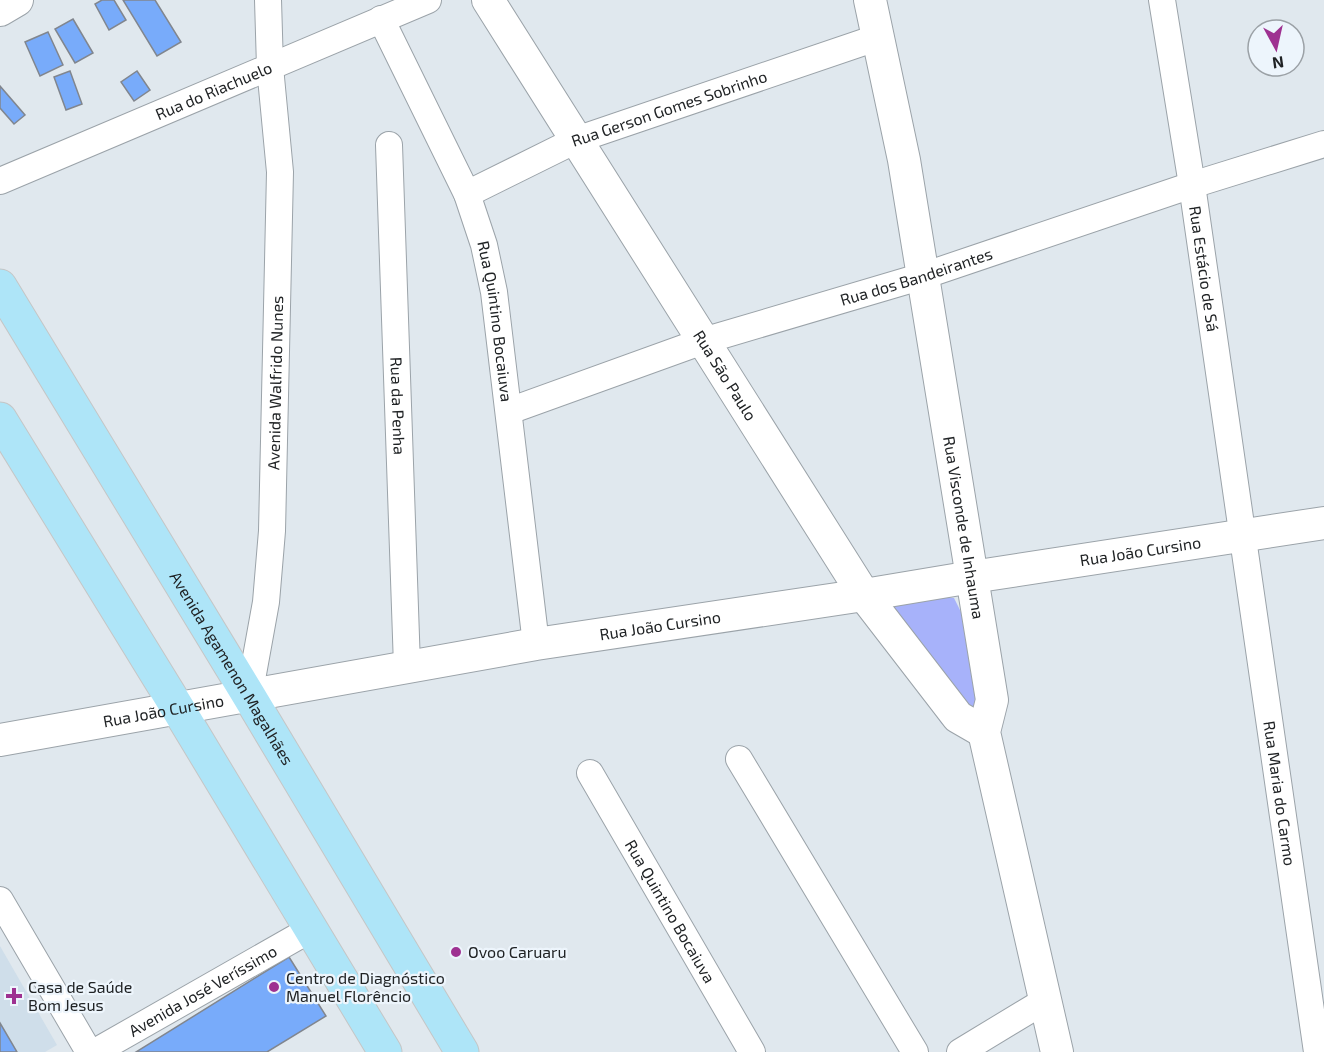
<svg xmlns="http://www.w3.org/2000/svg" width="1324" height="1052" viewBox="0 0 1324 1052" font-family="'Exo 2',sans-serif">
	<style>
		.built { fill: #cfdeea }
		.green { fill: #a7b2fa }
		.building { fill: #78abfa; stroke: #81868e; stroke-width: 1.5 }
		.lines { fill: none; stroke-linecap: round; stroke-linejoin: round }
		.minor-casing { stroke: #9ba3a9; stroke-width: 28 }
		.tertiary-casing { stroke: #9ba3a9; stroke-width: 34 }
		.primary-casing { stroke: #c5c6c6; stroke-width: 35 }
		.minor { stroke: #fff; stroke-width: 26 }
		.tertiary { stroke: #fff; stroke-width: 32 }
		.primary { stroke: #aee5f8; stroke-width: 33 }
		.poi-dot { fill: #9e3191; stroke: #edf5fc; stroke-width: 2 }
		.labels { text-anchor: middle; stroke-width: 4.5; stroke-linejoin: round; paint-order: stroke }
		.street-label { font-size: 16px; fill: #202325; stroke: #edf5fc }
		.poi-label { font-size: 16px; fill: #202325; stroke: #edf5fc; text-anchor: start }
	</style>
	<rect width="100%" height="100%" fill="#e0e8ee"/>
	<!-- built -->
	<path class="built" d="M 0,946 L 57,1045 L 45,1052 L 0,1052 Z"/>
	<!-- green -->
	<path class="green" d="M 935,596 L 954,598 L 961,612 L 977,710 L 957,734 L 941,723 L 885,627 L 885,602 Z"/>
	<!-- building -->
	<path class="building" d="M 102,0 L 114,0 L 126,20 L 109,30 L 95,4 Z
		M 123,0 L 155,0 L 181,42 L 157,56 Z
		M 73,19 L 93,53 L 75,63 L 55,29 Z
		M 48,32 L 63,65 L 40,76 L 25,42 Z
		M 70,71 L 82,104 L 66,110 L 54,77 Z
		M 137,71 L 150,90 L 134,101 L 121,82 Z
		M 0,86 L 25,115 L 14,124 L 0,108 Z
		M 289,957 L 326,1016 L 267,1052 L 136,1052 Z
		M 0,1023 L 17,1052 L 0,1052 Z"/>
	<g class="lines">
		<defs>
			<g id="minor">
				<path id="s1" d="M 1162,0 L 1192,185 L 1317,1052"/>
				<path id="s2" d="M 381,19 L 467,194 L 484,245 L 494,292 L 536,644"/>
				<path id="s3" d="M 389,145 L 407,666"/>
				<path id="s4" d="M 0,181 L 428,0"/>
				<path id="s5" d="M 467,194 L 576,140 L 879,37"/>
				<path id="s6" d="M 509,411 L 703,341 L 923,276 L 1192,185 L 1324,144"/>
				<path id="s7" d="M 249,696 L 266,602 L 272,531 L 280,172 L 270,67 L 268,0"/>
				<path d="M 739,759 L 915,1052"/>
				<path id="s8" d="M 590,773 L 752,1052"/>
				<path d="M 0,900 L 89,1052"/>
				<path id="s9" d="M 95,1052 L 311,929"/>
				<path d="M 960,1052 L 1046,1000"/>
			</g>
			<g id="tertiary">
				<path id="s10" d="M 488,0 L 864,595 L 958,717 L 984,732"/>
				<path id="s11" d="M 870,0 L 904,160 L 992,700 L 984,732 L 1057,1052"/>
				<path d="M 0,10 L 17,0"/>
				<path id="s12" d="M 0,740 L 536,644 L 864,595 L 972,577 L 1324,523"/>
			</g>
			<g id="primary">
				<path id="s13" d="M 0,286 L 249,696 L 462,1052"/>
				<path d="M 0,419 L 177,707 L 385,1052"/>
			</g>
		</defs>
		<!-- minor casing -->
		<use href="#minor" class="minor-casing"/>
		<!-- tertiary casing -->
		<use href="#tertiary" class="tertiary-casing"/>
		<!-- primary casing -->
		<use href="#primary" class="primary-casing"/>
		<!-- minor -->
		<use href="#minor" class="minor"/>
		<!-- tertiary -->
		<use href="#tertiary" class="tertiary"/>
		<!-- primary -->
		<use href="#primary" class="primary"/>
	</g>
	<!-- markers -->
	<g class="poi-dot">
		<circle cx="456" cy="952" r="6"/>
		<circle cx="274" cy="987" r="6"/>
		<path d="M11 987h6v6h6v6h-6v6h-6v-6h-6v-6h6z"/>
	</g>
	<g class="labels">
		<!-- street labels -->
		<g class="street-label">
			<text dy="6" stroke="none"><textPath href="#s4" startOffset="232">Rua do Riachuelo</textPath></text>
			<text dy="6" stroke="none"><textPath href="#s5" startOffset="220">Rua Gerson Gomes Sobrinho</textPath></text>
			<text dy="6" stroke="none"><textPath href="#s1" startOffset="272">Rua Estácio de Sá</textPath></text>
			<text dy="6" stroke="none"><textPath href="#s6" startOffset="429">Rua dos Bandeirantes</textPath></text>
			<text dy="6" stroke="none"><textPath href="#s2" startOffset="326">Rua Quintino Bocaiuva</textPath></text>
			<text dy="6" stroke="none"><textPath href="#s10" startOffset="444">Rua São Paulo</textPath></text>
			<text dy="6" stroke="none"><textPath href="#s7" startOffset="315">Avenida Walfrido Nunes</textPath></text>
			<text dy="6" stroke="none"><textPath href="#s3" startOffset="261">Rua da Penha</textPath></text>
			<text dy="6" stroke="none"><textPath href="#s11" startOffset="536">Rua Visconde de Inhauma</textPath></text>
			<text dy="6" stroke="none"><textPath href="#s12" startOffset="1156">Rua João Cursino</textPath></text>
			<text dy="6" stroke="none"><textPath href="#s12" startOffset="670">Rua João Cursino</textPath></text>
			<text dy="6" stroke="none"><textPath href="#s13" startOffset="447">Avenida Agamenon Magalhães</textPath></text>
			<text dy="6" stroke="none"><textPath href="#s12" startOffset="166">Rua João Cursino</textPath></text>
			<text dy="6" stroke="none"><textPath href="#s1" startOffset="802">Rua Maria do Carmo</textPath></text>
			<text dy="6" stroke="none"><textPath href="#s8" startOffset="160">Rua Quintino Bocaiuva</textPath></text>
			<text dy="6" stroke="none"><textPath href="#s9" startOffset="124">Avenida José Veríssimo</textPath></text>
		</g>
		<!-- poi labels -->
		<g class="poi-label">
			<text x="468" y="958">Ovoo Caruaru</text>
			<text x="286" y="984">Centro de Diagnóstico<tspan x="286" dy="18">Manuel Florêncio</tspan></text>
			<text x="28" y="993">Casa de Saúde<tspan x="28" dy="18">Bom Jesus</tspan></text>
		</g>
	</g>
	<!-- north arrow -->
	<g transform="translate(1276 48) rotate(172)"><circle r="28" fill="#edf5fc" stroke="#9ba1a6" stroke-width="1.5"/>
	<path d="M0-4.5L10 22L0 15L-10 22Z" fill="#9e3191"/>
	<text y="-9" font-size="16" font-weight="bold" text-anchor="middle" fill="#202325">N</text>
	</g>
</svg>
